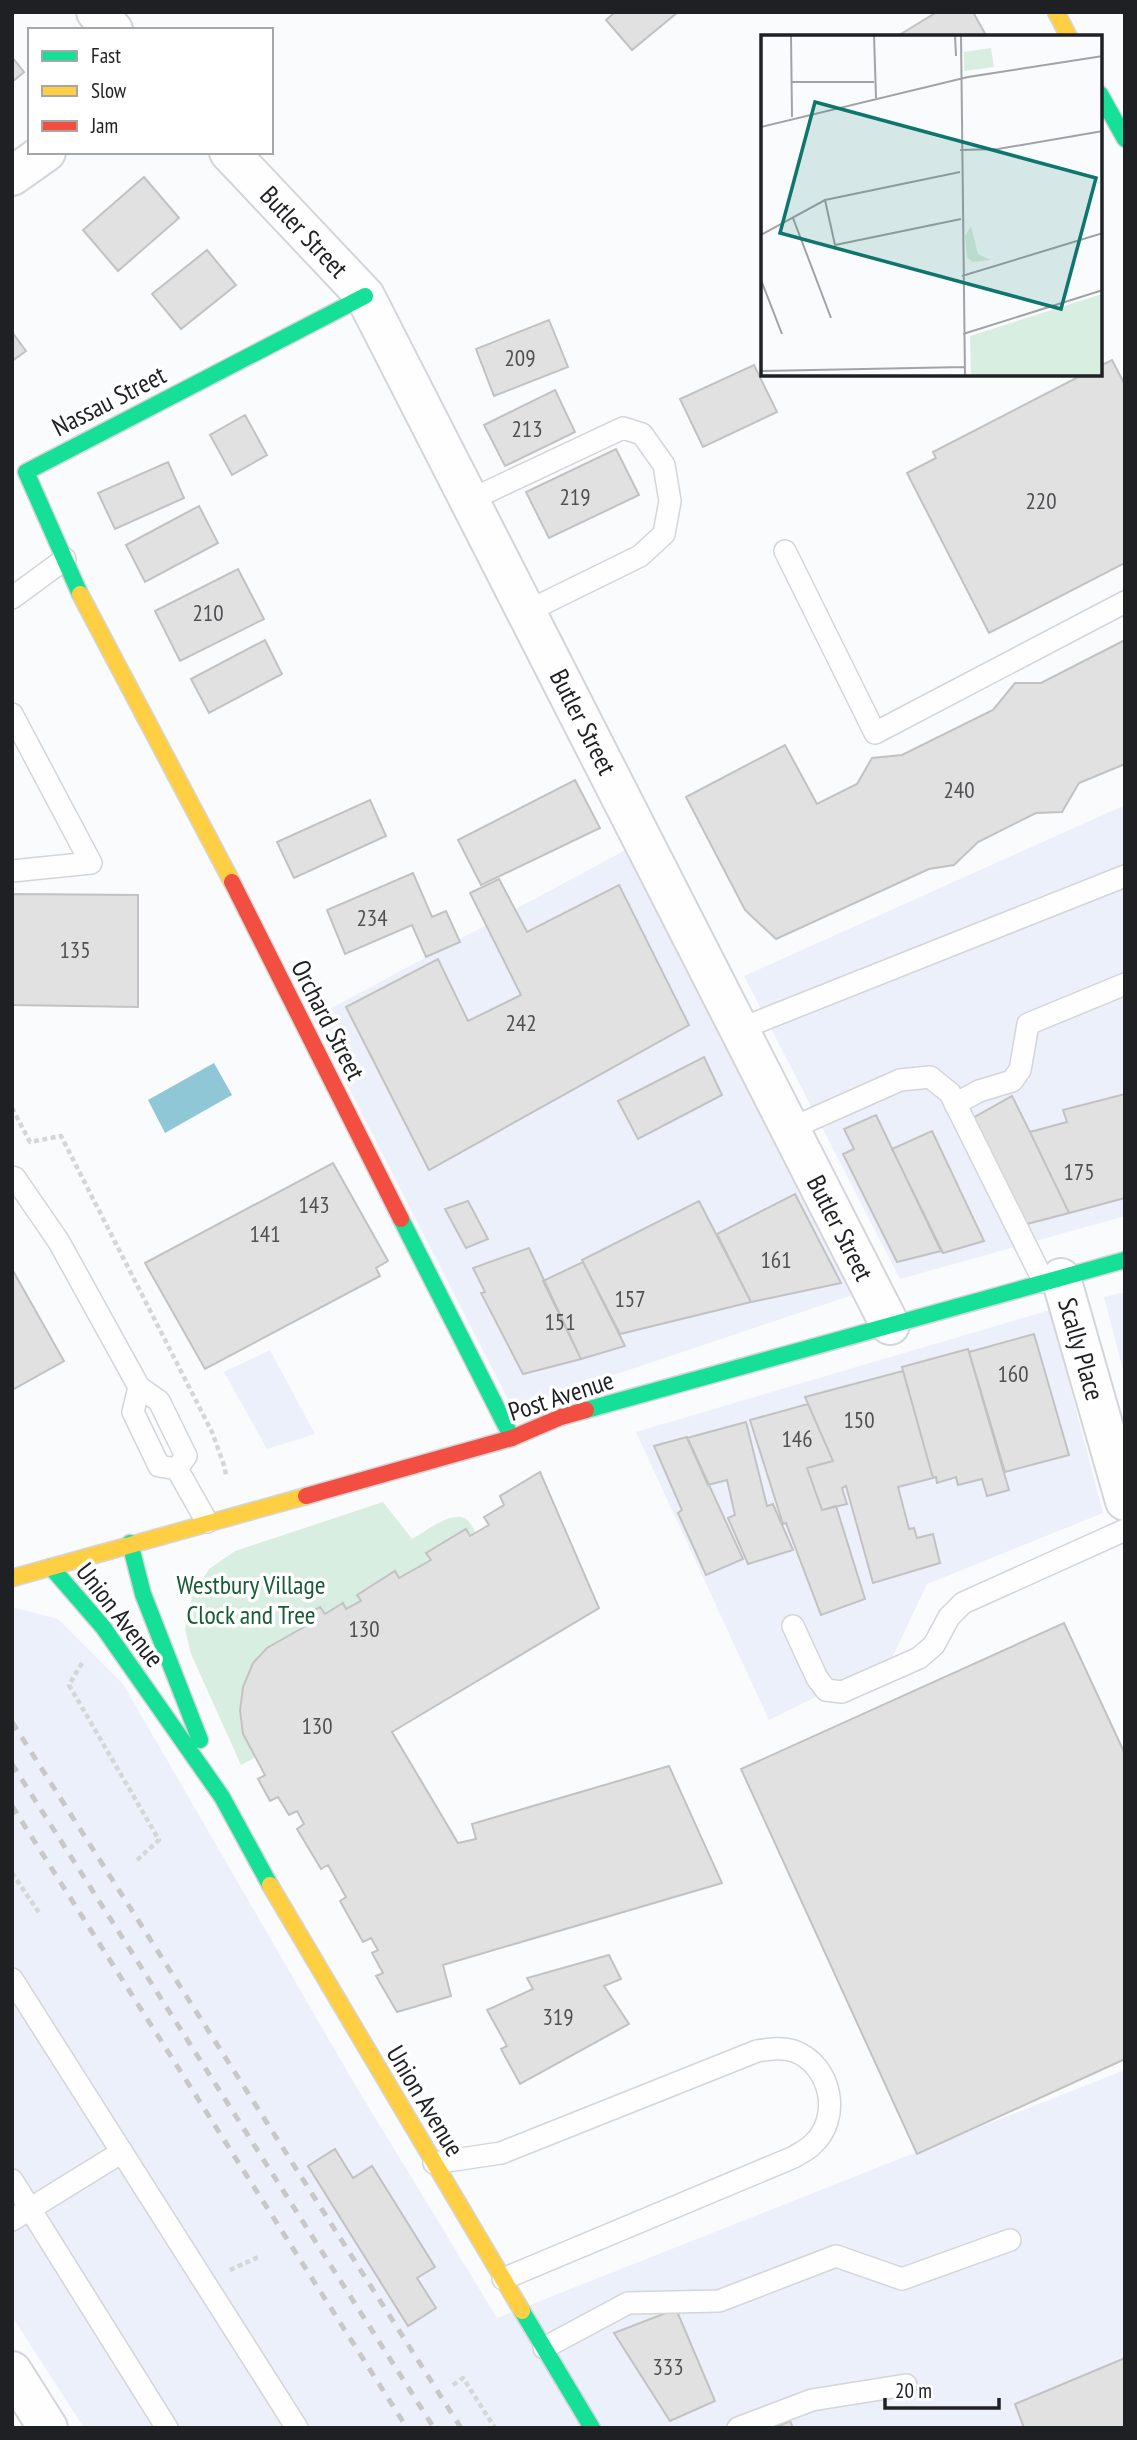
<svg xmlns="http://www.w3.org/2000/svg" width="1137" height="2440" viewBox="0 0 1137 2440" font-family="'PT Sans Narrow',sans-serif">
	<style>
		.built { fill: #ecf0fa }
		.green { fill: #d8eee0 }
		.water { fill: #90c7d6 }
		.building { fill: #e2e1e2; stroke: #c3c2c2; stroke-width: 2 }
		.lines { fill: none; stroke-linecap: round; stroke-linejoin: round }
		.lane-casing { stroke: #d4d5d8; stroke-width: 24 }
		.street-casing { stroke: #d4d5d8; stroke-width: 42 }
		.fast-casing { stroke: #d4d5d8; stroke-width: 19 }
		.slow-casing { stroke: #d4d5d8; stroke-width: 19 }
		.jam-casing { stroke: #d4d5d8; stroke-width: 19 }
		.path { stroke: #d5d6d6; stroke-width: 4.5; stroke-dasharray: 5 3.5; stroke-linecap: butt }
		.lane { stroke: #fefeff; stroke-width: 21 }
		.street { stroke: #fefeff; stroke-width: 38 }
		.fast { stroke: #16e098; stroke-width: 16 }
		.slow { stroke: #ffcf43; stroke-width: 16 }
		.jam { stroke: #f24e42; stroke-width: 16 }
		.rail { stroke: #c8c8c8; stroke-width: 5; stroke-dasharray: 9 9; stroke-linecap: butt }
		.labels { text-anchor: middle; stroke-width: 7; stroke-linejoin: round; paint-order: stroke }
		.number-label { font-size: 23px; fill: #505053 }
		.street-label { font-size: 26px; fill: #1f2023; stroke: #fff }
		.park-label { font-size: 26px; fill: #185c37; stroke: #fff }
		.inset-road { fill: none; stroke: #a2a3a6; stroke-width: 2 }
		.view { fill: #0f766e; fill-opacity: 0.15; stroke: #0f766e; stroke-width: 3.5 }
		.inset-edge { fill: none; stroke: #1f2023; stroke-width: 3.5 }
	</style>
	<rect width="100%" height="100%" fill="#fafbfd"/>
	<!-- built -->
	<path class="built" d="M 1125,805 L 1125,1216 L 900,1279 L 744,976 Z
		M 633,846 L 855,1294 L 513,1409 L 313,1018 Z
		M 1125,1292 L 1125,1377 L 1104,1297 Z
		M 1050,1310 L 1103,1513 L 927,1584 L 891,1660 L 769,1720 L 636,1432 Z
		M 270,1350 L 315,1434 L 267,1449 L 224,1372 Z
		M 12,1607 L 58,1619 L 123,1684 L 354,2083 L 497,2318 L 1122,2071 L 1125,2078 L 1125,2428 L 84,2428 L 12,2316 Z"/>
	<!-- green -->
	<path class="green" d="M 383,1502 L 412,1539 C 424,1532 453,1510 466,1519 C 470,1522 473,1528 476,1533 L 470,1536 L 466,1530 L 426,1553 L 431,1560 L 399,1578 L 394,1572 L 357,1594 L 361,1601 L 346,1609 L 342,1603 L 325,1614 L 320,1607 L 299,1618 L 304,1627 C 292,1634 277,1640 266,1649 C 244,1668 234,1706 243,1733 C 246,1742 252,1750 256,1757 L 241,1765 L 191,1654 L 185,1629 L 192,1597 L 209,1569 L 235,1551 Z"/>
	<!-- water -->
	<path class="water" d="M 214,1063 L 232,1095 L 165,1133 L 148,1100 Z"/>
	<!-- building -->
	<path class="building" d="M 615,12 L 678,12 L 632,50 L 606,20 Z
		M 937,12 L 973,12 L 987,37 L 896,37 Z
		M 12,57 L 24,72 L 12,82 Z
		M 144,177 L 179,218 L 118,271 L 83,230 Z
		M 207,250 L 236,285 L 181,329 L 152,294 Z
		M 549,320 L 568,367 L 494,396 L 476,349 Z
		M 12,332 L 26,351 L 12,361 Z
		M 1112,360 L 1125,385 L 1125,563 L 989,633 L 907,473 L 936,458 L 933,452 L 1084,374 L 1100,374 L 1100,366 Z
		M 754,365 L 777,412 L 703,447 L 680,399 Z
		M 555,390 L 575,432 L 505,466 L 484,425 Z
		M 245,415 L 267,455 L 232,475 L 210,435 Z
		M 616,449 L 639,495 L 549,538 L 526,492 Z
		M 168,462 L 184,498 L 115,529 L 98,493 Z
		M 199,506 L 218,543 L 145,582 L 126,545 Z
		M 238,569 L 264,619 L 180,661 L 155,611 Z
		M 265,640 L 282,674 L 209,713 L 191,679 Z
		M 1125,640 L 1125,764 L 1079,783 L 1062,812 L 1036,813 L 978,842 L 954,865 L 929,869 L 776,939 L 745,910 L 686,797 L 785,745 L 817,804 L 857,784 L 872,758 L 902,755 L 993,710 L 1015,683 L 1041,683 Z
		M 575,780 L 600,828 L 481,885 L 458,840 Z
		M 370,800 L 386,836 L 294,878 L 277,842 Z
		M 413,873 L 432,917 L 446,911 L 460,942 L 426,957 L 412,925 L 345,954 L 327,910 Z
		M 499,879 L 527,932 L 619,885 L 689,1025 L 429,1170 L 346,1007 L 438,959 L 468,1021 L 521,995 L 470,893 Z
		M 12,894 L 138,895 L 138,1007 L 12,1005 Z
		M 704,1057 L 722,1095 L 638,1139 L 618,1101 Z
		M 1125,1094 L 1125,1198 L 1069,1213 L 1030,1132 L 1067,1122 L 1063,1110 Z
		M 1012,1096 L 1030,1132 L 1069,1213 L 1027,1224 L 973,1118 Z
		M 876,1115 L 941,1251 L 897,1262 L 843,1154 L 854,1149 L 844,1129 Z
		M 932,1131 L 984,1241 L 943,1253 L 892,1149 Z
		M 333,1163 L 388,1261 L 376,1268 L 380,1276 L 205,1369 L 145,1263 Z
		M 795,1194 L 841,1283 L 751,1302 L 717,1234 Z
		M 468,1201 L 488,1239 L 466,1248 L 445,1209 Z
		M 699,1201 L 751,1302 L 620,1334 L 582,1260 Z
		M 529,1248 L 581,1359 L 523,1374 L 481,1293 L 485,1292 L 473,1268 Z
		M 583,1262 L 625,1346 L 581,1359 L 543,1281 Z
		M 12,1269 L 64,1361 L 12,1390 Z
		M 1034,1334 L 1069,1455 L 1005,1472 L 969,1352 Z
		M 968,1349 L 1009,1490 L 987,1496 L 982,1479 L 958,1485 L 956,1477 L 937,1483 L 936,1477 L 933,1478 L 902,1367 Z
		M 903,1371 L 933,1478 L 898,1487 L 909,1529 L 914,1528 L 917,1538 L 933,1534 L 940,1563 L 873,1583 L 846,1486 L 842,1488 L 847,1504 L 822,1510 L 807,1468 L 833,1461 L 805,1397 Z
		M 808,1404 L 833,1461 L 807,1468 L 822,1510 L 836,1506 L 865,1599 L 821,1615 L 786,1523 L 783,1524 L 750,1420 Z
		M 746,1422 L 767,1506 L 773,1504 L 793,1550 L 748,1564 L 728,1518 L 735,1515 L 727,1480 L 708,1485 L 687,1438 Z
		M 687,1437 L 743,1559 L 706,1575 L 678,1513 L 682,1510 L 654,1446 Z
		M 540,1472 L 599,1608 L 392,1732 L 458,1843 L 476,1839 L 472,1824 L 669,1766 L 722,1883 L 443,1965 L 451,1996 L 397,2012 L 376,1976 L 383,1973 L 372,1953 L 378,1950 L 371,1938 L 363,1942 L 340,1901 L 346,1897 L 328,1865 L 321,1869 L 297,1829 L 304,1824 L 297,1811 L 289,1815 L 278,1797 L 270,1801 L 258,1779 L 265,1775 L 243,1734 L 240,1711 L 243,1687 L 253,1663 L 267,1648 L 304,1627 L 299,1619 L 320,1607 L 325,1614 L 343,1603 L 346,1609 L 361,1601 L 357,1595 L 395,1571 L 399,1578 L 431,1560 L 426,1553 L 466,1529 L 470,1536 L 489,1525 L 484,1517 L 504,1505 L 500,1496 Z
		M 1064,1623 L 1125,1754 L 1125,2059 L 917,2154 L 741,1769 Z
		M 609,1955 L 621,1979 L 604,1986 L 629,2024 L 520,2084 L 501,2049 L 507,2046 L 487,2010 L 533,1989 L 527,1978 Z
		M 335,2149 L 353,2178 L 372,2166 L 435,2267 L 417,2278 L 436,2308 L 408,2326 L 308,2166 Z
		M 676,2309 L 715,2401 L 670,2421 L 614,2333 Z
		M 1125,2358 L 1125,2428 L 1024,2428 L 1015,2404 Z
		M 790,2421 L 793,2428 L 774,2428 Z"/>
	<g class="lines">
		<defs>
			<path id="lane" d="M 470,500 L 623,428 L 642,434 L 664,465 L 670,501 L 664,534 L 640,556 L 526,612
				M 785,551 L 875,733 L 1125,602
				M 12,598 L 65,559
				M 12,714 L 91,863 L 12,871
				M 740,1029 L 1125,876
				M 955,1104 L 979,1091 L 1012,1081 L 1020,1070 L 1028,1024 L 1125,984
				M 790,1129 L 900,1080 L 930,1077 L 950,1093 L 1044,1282
				M 12,1177 L 15,1178 L 59,1242 L 139,1387 L 159,1401 L 186,1456 L 177,1469
				M 139,1387 L 133,1412 L 159,1466 L 177,1469 L 207,1522
				M 793,1626 L 817,1678 L 826,1690 L 842,1692 L 919,1658 L 934,1645 L 949,1617 L 963,1603 L 1125,1530
				M 12,1979 L 297,2428
				M 434,2163 L 501,2153 L 757,2051 C 770,2049 782,2047 794,2051 C 832,2065 842,2119 812,2145 C 807,2150 800,2153 794,2157 L 503,2279
				M 12,2180 L 167,2428
				M 12,2220 L 122,2152
				M 544,2348 L 628,2303 L 719,2301 L 836,2256 L 902,2279 L 1010,2240
				M 738,2428 L 812,2400 L 906,2385"/>
			<path id="street" d="M 96,12 L 113,30
				M 229,152 L 365,296 L 890,1325
				M 12,176 L 46,152
				M 1061,1278 L 1125,1501
				M 12,2371 L 48,2428"/>
			<path id="fast" d="M 1100,94 L 1125,139
				M 80,594 L 26,472 L 365,296
				M 401,1219 L 512,1438
				M 586,1410 L 1125,1260
				M 130,1543 L 143,1594 L 200,1740
				M 51,1567 L 103,1627 L 222,1797 L 270,1885
				M 522,2311 L 592,2428"/>
			<path id="slow" d="M 1056,12 L 1069,37
				M 80,594 L 232,882
				M 12,1578 L 306,1496
				M 270,1885 L 522,2311"/>
			<path id="jam" d="M 232,882 L 401,1219
				M 306,1496 L 512,1438 L 561,1417 L 586,1410"/>
		</defs>
		<!-- lane casing -->
		<use href="#lane" class="lane-casing"/>
		<!-- street casing -->
		<use href="#street" class="street-casing"/>
		<!-- fast casing -->
		<use href="#fast" class="fast-casing"/>
		<!-- slow casing -->
		<use href="#slow" class="slow-casing"/>
		<!-- jam casing -->
		<use href="#jam" class="jam-casing"/>
		<!-- path -->
		<path class="path" d="M 12,1108 L 30,1142 L 61,1136 L 212,1432 L 225,1468 L 226,1477
			M 82,1663 L 69,1685 L 159,1840 L 135,1862
			M 12,1873 L 40,1914
			M 230,2270 L 258,2257
			M 453,2385 L 463,2378 L 495,2428"/>
		<!-- lane -->
		<use href="#lane" class="lane"/>
		<!-- street -->
		<use href="#street" class="street"/>
		<!-- fast -->
		<use href="#fast" class="fast"/>
		<!-- slow -->
		<use href="#slow" class="slow"/>
		<!-- jam -->
		<use href="#jam" class="jam"/>
		<!-- rail -->
		<path class="rail" d="M 12,1722 L 461,2428
			M 12,1764 L 434,2428
			M 12,1806 L 407,2428"/>
	</g>
	<g class="labels">
		<!-- number labels -->
		<g class="number-label">
			<text x="520" y="366">209</text>
			<text x="527" y="437">213</text>
			<text x="575" y="505">219</text>
			<text x="1041" y="509">220</text>
			<text x="208" y="621">210</text>
			<text x="959" y="798">240</text>
			<text x="372" y="926">234</text>
			<text x="75" y="958">135</text>
			<text x="521" y="1031">242</text>
			<text x="1079" y="1180">175</text>
			<text x="314" y="1213">143</text>
			<text x="265" y="1242">141</text>
			<text x="776" y="1268">161</text>
			<text x="630" y="1307">157</text>
			<text x="560" y="1330">151</text>
			<text x="1013" y="1382">160</text>
			<text x="859" y="1428">150</text>
			<text x="797" y="1447">146</text>
			<text x="364" y="1637">130</text>
			<text x="317" y="1734">130</text>
			<text x="558" y="2025">319</text>
			<text x="668" y="2375">333</text>
		</g>
		<!-- street labels -->
		<g class="street-label">
			<text transform="translate(304 232) rotate(47)" y="9">Butler Street</text>
			<text transform="translate(109 401) rotate(-27)" y="9">Nassau Street</text>
			<text transform="translate(583 722) rotate(63)" y="9">Butler Street</text>
			<text transform="translate(328 1020) rotate(63)" y="9">Orchard Street</text>
			<text transform="translate(840 1228) rotate(63)" y="9">Butler Street</text>
			<text transform="translate(1081 1349) rotate(74)" y="9">Scally Place</text>
			<text transform="translate(561 1396) rotate(-18)" y="9">Post Avenue</text>
			<text transform="translate(120 1615) rotate(52)" y="9">Union Avenue</text>
			<text transform="translate(425 2101) rotate(59)" y="9">Union Avenue</text>
		</g>
		<!-- park labels -->
		<g class="park-label">
			<text x="251" y="1594">Westbury Village<tspan x="251" dy="30">Clock and Tree</tspan></text>
		</g>
	</g>
	<!-- overview -->
	<g transform="translate(761 35)">
		<rect width="341" height="341" fill="#fafbfd"/>
		<path d="M 230,13 L 233,32 L 203,36 L 203,17 ZM 210,191 L 217,219 L 230,225 L 212,227 L 206,223 L 204,201 ZM 341,259 L 341,341 L 210,341 L 209,301 Z" fill="#d8eee0"/>
		<path class="inset-road" d="M 30,0 L 31,82M 113,0 L 115,63M 194,0 L 195,21M 200,0 L 204,341M 30,47 L 113,47M 0,92 L 207,42 L 342,21M 199,115 L 237,114 L 342,96M 64,165 L 74,210 L 200,184M 32,183 L 70,283M 0,200 L 64,165 L 199,137M 201,241 L 342,198M 0,245 L 21,299M 202,299 L 342,255M 0,336 L 204,332"/>
		<path class="view" d="M 54,67 L 335,143 L 300,274 L 19,198 Z"/>
		<rect width="341" height="341" class="inset-edge"/>
	</g>
	<!-- border -->
	<rect width="1137" height="2440" fill="none" stroke="#1f2023" stroke-width="28"/>
	<!-- legend -->
	<rect x="28" y="28" width="245" height="126" fill="#ffffff" stroke="#a5a6a7" stroke-width="2"/>
	<rect x="42" y="51" width="35" height="10" fill="#16e098" stroke="#a5a6a7" stroke-width="2"/>
	<text x="91" y="63" font-size="21" fill="#1f2023">Fast</text>
	<rect x="42" y="86" width="35" height="10" fill="#ffcf43" stroke="#a5a6a7" stroke-width="2"/>
	<text x="91" y="98" font-size="21" fill="#1f2023">Slow</text>
	<rect x="42" y="121" width="35" height="10" fill="#f24e42" stroke="#a5a6a7" stroke-width="2"/>
	<text x="91" y="133" font-size="21" fill="#1f2023">Jam</text>
	<!-- scale -->
	<path d="M885 2398v10h114v-10" fill="none" stroke="#1f2023" stroke-width="3.5"/>
	<text x="895" y="2398" font-size="21" fill="#1f2023" stroke="#ffffff" stroke-width="5" paint-order="stroke">20 m</text>
</svg>
